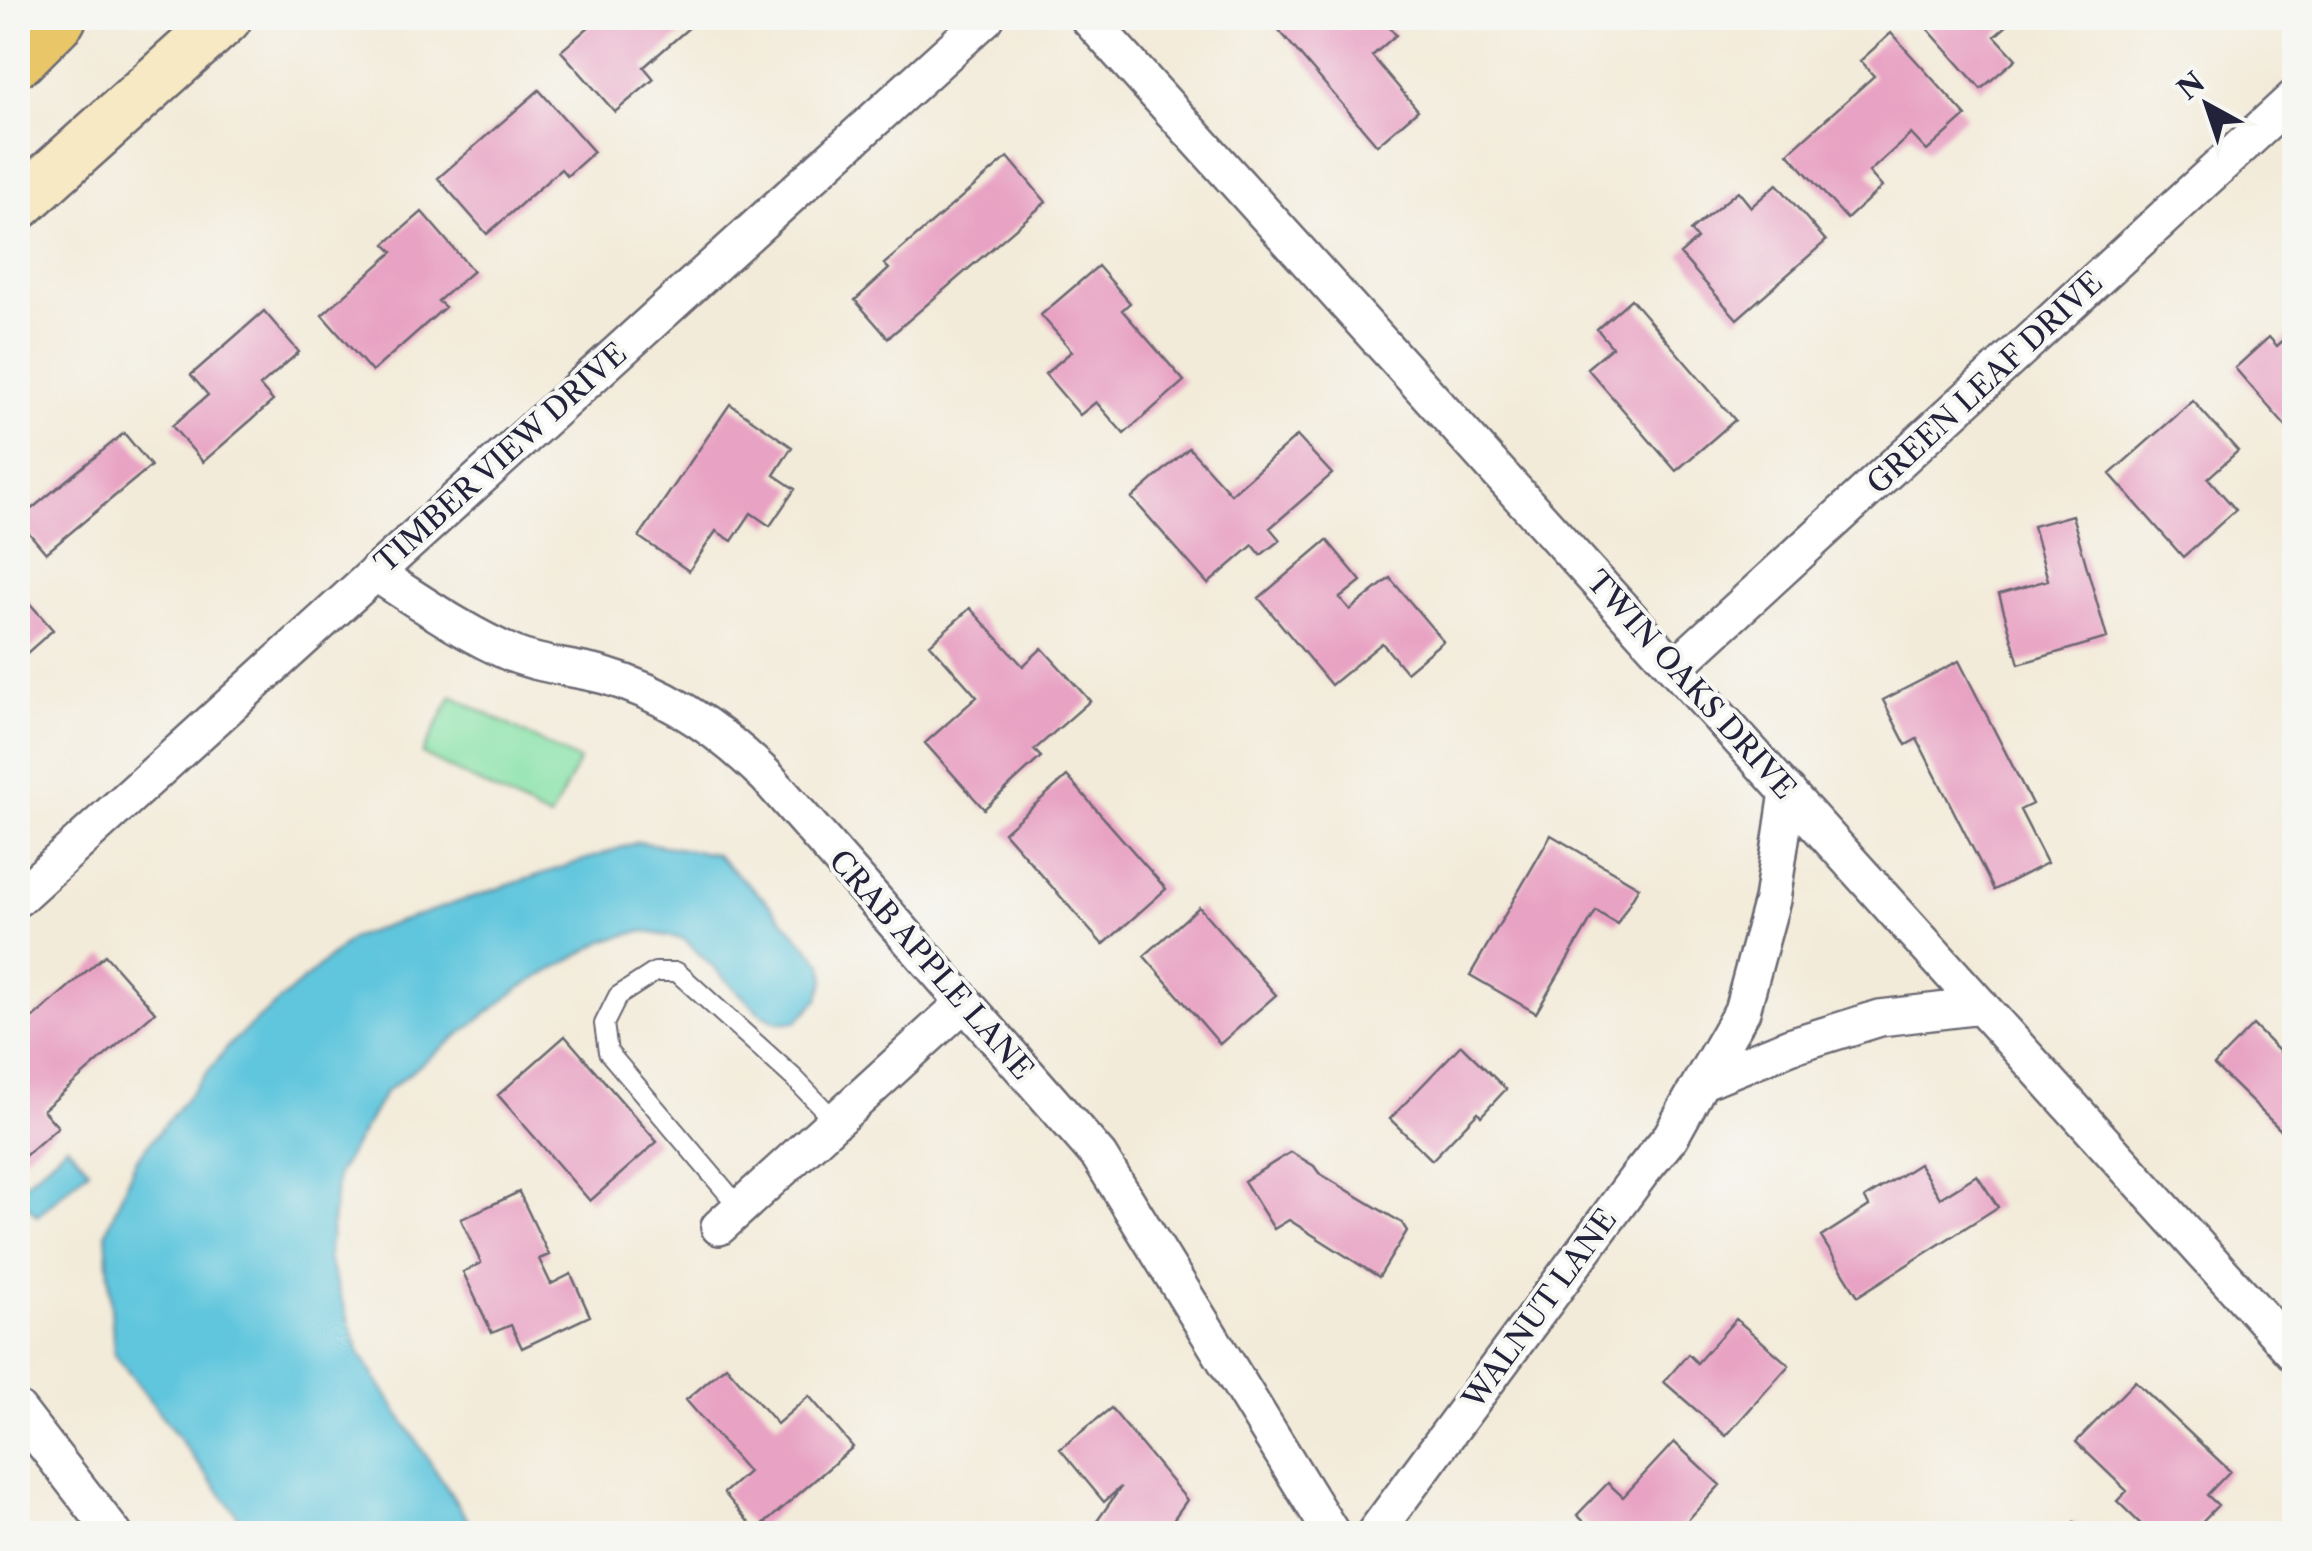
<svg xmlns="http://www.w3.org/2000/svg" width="2312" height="1551" viewBox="0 0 2312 1551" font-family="'Libre Caslon Text',serif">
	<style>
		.green { fill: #87e2a7; stroke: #548271; stroke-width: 2.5 }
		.water { fill: #60c6dd; stroke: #41748c; stroke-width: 2.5 }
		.building { fill: #e8a2c3 }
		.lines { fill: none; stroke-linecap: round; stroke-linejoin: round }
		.lane-casing { stroke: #6b6872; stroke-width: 22 }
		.street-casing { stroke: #6b6872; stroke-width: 40 }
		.secondary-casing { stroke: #6b6872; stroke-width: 55 }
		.highway-casing { stroke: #6b6872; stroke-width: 60 }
		.lane { stroke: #fff; stroke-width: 18 }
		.street { stroke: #fff; stroke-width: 35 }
		.secondary { stroke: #f6e9c3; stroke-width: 50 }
		.highway { stroke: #e9c769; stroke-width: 55 }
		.labels { text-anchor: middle; stroke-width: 8; stroke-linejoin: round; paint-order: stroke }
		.street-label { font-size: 30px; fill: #22223b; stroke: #f6f6f2 }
	</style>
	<rect width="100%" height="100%" fill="#f6f6f2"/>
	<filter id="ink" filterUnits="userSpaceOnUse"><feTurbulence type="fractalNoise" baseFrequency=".01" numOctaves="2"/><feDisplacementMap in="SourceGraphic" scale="20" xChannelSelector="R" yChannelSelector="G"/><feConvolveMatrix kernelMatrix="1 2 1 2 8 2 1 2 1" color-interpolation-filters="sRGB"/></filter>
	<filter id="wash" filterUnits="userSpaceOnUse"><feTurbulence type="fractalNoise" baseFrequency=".0048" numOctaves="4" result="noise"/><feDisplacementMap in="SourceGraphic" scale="40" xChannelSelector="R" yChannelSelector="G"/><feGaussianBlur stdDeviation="2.25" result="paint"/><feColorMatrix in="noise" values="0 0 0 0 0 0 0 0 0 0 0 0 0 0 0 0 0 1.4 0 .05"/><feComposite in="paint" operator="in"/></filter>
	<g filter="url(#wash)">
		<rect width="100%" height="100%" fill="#f3ebd9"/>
		<!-- green -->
		<path class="green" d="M 452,696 L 579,761 L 550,819 L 422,754 Z"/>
		<!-- water -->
		<path class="water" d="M 638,842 L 715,854 L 765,900 L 823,964 L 825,980 L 818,1000 L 796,1022 L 777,1022 L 759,1012 L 684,939 L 642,931 L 604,941 L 520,988 L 385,1092 L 337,1175 L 328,1259 L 360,1354 L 476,1533 L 251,1533 L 114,1353 L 106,1232 L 136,1160 L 232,1042 L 353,937 Z
			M 67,1145 L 89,1169 L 37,1216 L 18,1195 L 18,1190 Z"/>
		<g id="blocks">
			<!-- building -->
			<path class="building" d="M 599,18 L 621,19 L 700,18 L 644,67 L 654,79 L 615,112 L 561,51 Z
				M 1280,18 L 1337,18 L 1347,29 L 1360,18 L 1381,18 L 1396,35 L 1372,56 L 1418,110 L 1377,145 L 1273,23 Z
				M 1918,18 L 2016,18 L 1995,36 L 2016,59 L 1981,89 Z
				M 1891,33 L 1966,116 L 1927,151 L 1911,134 L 1869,172 L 1882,187 L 1847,219 L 1788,153 L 1874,76 L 1860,61 Z
				M 539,90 L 594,152 L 567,176 L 561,169 L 487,234 L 438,178 Z
				M 1008,157 L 1046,202 L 888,338 L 855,300 L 889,269 L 884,264 Z
				M 1777,184 L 1826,241 L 1737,319 L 1680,254 L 1697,239 L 1690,231 L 1738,191 L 1751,207 Z
				M 422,212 L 473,271 L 438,301 L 445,307 L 372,372 L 322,315 L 393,252 L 385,244 Z
				M 1098,266 L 1130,303 L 1122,310 L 1184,381 L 1124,434 L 1096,402 L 1080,415 L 1045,374 L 1072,351 L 1041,315 Z
				M 1631,299 L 1735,420 L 1676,471 L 1587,368 L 1612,347 L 1597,329 Z
				M 264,311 L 299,352 L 260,386 L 273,401 L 203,462 L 172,426 L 208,395 L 191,375 Z
				M 2294,331 L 2294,436 L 2235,368 L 2269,337 L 2277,346 Z
				M 2193,401 L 2238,451 L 2208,478 L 2236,510 L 2183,557 L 2110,474 Z
				M 730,404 L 792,447 L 774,475 L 795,489 L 770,526 L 751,513 L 732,541 L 716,531 L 689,571 L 639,537 Z
				M 124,433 L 151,466 L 46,553 L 18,520 Z
				M 1297,436 L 1332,474 L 1270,528 L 1280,540 L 1261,555 L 1253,545 L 1208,584 L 1132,498 L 1189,448 L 1231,494 Z
				M 2072,515 L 2107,638 L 2019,664 L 1999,594 L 2048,580 L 2033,526 Z
				M 1327,540 L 1361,581 L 1340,598 L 1350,610 L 1390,578 L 1443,641 L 1406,672 L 1382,643 L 1331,685 L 1259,598 Z
				M 18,590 L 53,630 L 18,661 Z
				M 970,608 L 1023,666 L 1042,648 L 1090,701 L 1034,750 L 1041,757 L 984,809 L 925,743 L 977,697 L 930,644 Z
				M 1959,661 L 2032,804 L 2020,810 L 2047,863 L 1994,890 L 1917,739 L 1906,745 L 1883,700 Z
				M 1067,776 L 1166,889 L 1103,945 L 1004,832 Z
				M 1551,835 L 1639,887 L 1617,924 L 1596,911 L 1536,1013 L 1470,975 Z
				M 1199,907 L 1276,995 L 1220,1044 L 1144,956 Z
				M 105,955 L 155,1012 L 43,1110 L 58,1127 L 18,1162 L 18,1031 Z
				M 2253,1025 L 2294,1066 L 2294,1143 L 2214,1065 Z
				M 565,1036 L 657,1142 L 590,1201 L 498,1095 Z
				M 1461,1045 L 1506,1089 L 1481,1116 L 1478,1112 L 1432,1160 L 1390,1119 Z
				M 1291,1152 L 1314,1166 L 1319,1173 L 1402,1223 L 1407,1231 L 1379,1277 L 1289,1220 L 1274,1229 L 1244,1181 Z
				M 1919,1164 L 1940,1198 L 1977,1175 L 1998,1207 L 1858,1296 L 1821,1237 L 1869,1206 L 1865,1198 Z
				M 519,1192 L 549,1255 L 539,1259 L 551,1284 L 571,1274 L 590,1316 L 522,1348 L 511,1325 L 492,1333 L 463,1272 L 481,1263 L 461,1219 Z
				M 1736,1319 L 1789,1365 L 1726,1436 L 1664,1382 L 1688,1354 L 1697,1363 Z
				M 726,1366 L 777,1424 L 809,1396 L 853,1447 L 756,1531 L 724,1493 L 748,1472 L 686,1400 Z
				M 2135,1381 L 2230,1471 L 2207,1495 L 2218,1505 L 2190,1534 L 2151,1534 L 2117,1501 L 2127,1491 L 2076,1442 Z
				M 1111,1408 L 1187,1500 L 1163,1534 L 1088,1534 L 1121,1487 L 1104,1502 L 1060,1449 Z
				M 1674,1442 L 1720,1485 L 1675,1534 L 1597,1534 L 1577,1515 L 1608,1483 L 1623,1497 Z
				M 2074,1522 L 2087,1534 L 2063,1534 Z"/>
		</g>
	</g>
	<g filter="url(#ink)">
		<use href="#blocks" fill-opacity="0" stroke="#6b6872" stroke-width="2.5"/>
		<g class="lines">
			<defs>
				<path id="lane" d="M 740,1208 L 608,1052 L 604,1024 L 618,996 L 655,972 L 677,972 L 795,1079 L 835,1121"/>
				<path id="street" d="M 1088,18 L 2294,1353
					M 375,573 C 420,602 465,634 515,655 C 543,666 576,668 605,676 C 667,694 722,732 767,777 L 1099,1156 L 1332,1534
					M 1675,667 L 2294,98
					M 18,898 L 986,18
					M 1701,1082 L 1742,1011 L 1772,900 L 1788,792
					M 719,1227 L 963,1004
					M 18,1410 L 114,1534
					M 1374,1534 L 1640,1174 L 1671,1136 L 1701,1082 L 1790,1046 L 1880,1018 L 1981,1006"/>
				<path id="secondary" d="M 18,205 L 226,18"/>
				<path id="highway" d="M 18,58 L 58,18"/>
			</defs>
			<!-- lane casing -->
			<use href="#lane" class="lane-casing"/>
			<!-- street casing -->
			<use href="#street" class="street-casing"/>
			<!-- secondary casing -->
			<use href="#secondary" class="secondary-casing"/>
			<!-- highway casing -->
			<use href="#highway" class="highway-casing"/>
			<!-- lane -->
			<use href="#lane" class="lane"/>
			<!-- street -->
			<use href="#street" class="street"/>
			<!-- secondary -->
			<use href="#secondary" class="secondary"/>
			<!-- highway -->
			<use href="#highway" class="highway"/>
		</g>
	</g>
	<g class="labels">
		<!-- street labels -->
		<g class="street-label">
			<text transform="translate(1985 383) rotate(-43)" y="10">GREEN LEAF DRIVE</text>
			<text transform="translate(501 458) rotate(-42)" y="10">TIMBER VIEW DRIVE</text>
			<text transform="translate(1691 685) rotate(48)" y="10">TWIN OAKS DRIVE</text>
			<text transform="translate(931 965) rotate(49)" y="10">CRAB APPLE LANE</text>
			<text transform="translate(1540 1309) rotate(-54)" y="10">WALNUT LANE</text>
		</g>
	</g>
	<!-- margin -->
	<rect width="2312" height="1551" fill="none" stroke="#f6f6f2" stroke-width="60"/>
	<!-- north arrow -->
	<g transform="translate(2207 105) rotate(320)" stroke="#f6f6f2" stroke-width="8" paint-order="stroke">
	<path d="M0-8L18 38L0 25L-18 38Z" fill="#22223b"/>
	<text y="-15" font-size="28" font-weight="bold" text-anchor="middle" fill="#22223b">N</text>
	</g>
</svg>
